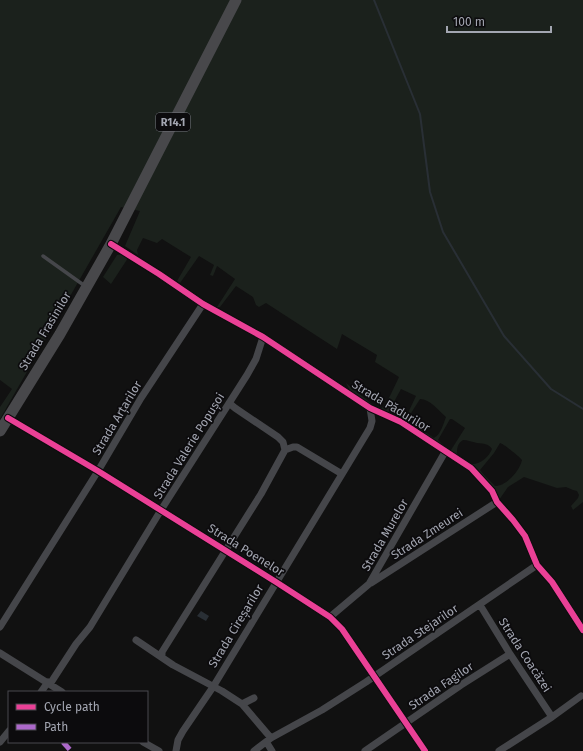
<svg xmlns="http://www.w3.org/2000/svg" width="583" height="751" viewBox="0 0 583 751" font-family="'Fira Sans',sans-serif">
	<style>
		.green { fill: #1b211c; fill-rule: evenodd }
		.water { fill: #292f35 }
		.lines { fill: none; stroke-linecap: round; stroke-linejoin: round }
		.stream { stroke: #292f35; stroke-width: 2 }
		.lane { stroke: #45464a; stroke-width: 3.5 }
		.street { stroke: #45464a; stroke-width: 7 }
		.primary { stroke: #48484b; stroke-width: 11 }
		.quiet { stroke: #ac68c9; stroke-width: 5; stroke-dasharray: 10 5; stroke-linecap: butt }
		.cycleway-casing { stroke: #0c0b0d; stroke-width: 8 }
		.cycleway { stroke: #ea4096; stroke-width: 6 }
		.labels { text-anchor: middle; stroke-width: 3.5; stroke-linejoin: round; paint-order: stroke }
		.shield { fill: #0c0b0d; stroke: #767880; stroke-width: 1 }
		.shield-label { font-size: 11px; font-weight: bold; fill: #a3a6b1 }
		.street-label { font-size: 12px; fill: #a3a6b1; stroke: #0c0b0d }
	</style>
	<rect width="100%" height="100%" fill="#111"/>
	<!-- green -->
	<path class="green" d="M 0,0 L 583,0 L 583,502 L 573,510 L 571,506 L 578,498 L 579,495 L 577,491 L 573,490 L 566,487 L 557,488 L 524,477 L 508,487 L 499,500 L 480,475 L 351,393 L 346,383 L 378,409 L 382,408 L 390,396 L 399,377 L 375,362 L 377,355 L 342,334 L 337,349 L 266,303 L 259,307 L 256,305 L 253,297 L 236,286 L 220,307 L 217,307 L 235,279 L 217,266 L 213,276 L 210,275 L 214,265 L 199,256 L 180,283 L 177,281 L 191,257 L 162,239 L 157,243 L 143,238 L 137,250 L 138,255 L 125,246 L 140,211 L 121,207 L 0,419 L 0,407 L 12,389 L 0,380 ZM 401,389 L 416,396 L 408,413 L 402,418 L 398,418 L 389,411 ZM 420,399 C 430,399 439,411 446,417 C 443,425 441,434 434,438 L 425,432 L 406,421 ZM 450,419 L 452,419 L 465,428 L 451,450 L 446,448 L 438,440 ZM 463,440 C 468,440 472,442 477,443 C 484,444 488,443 492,449 C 489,457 480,465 471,464 C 466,463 461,458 457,455 C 457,448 457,444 463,440 ZM 500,443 C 504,444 520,457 522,460 C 520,471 506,486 495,486 L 485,476 L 480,470 L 494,453 Z
		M 123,254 L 128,258 L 111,284 L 103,277 L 117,255 Z"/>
	<!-- water -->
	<path class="water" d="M 201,611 L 209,616 L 206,621 L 197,616 Z"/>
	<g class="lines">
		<!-- stream -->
		<path class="stream" d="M 374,0 L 420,114 L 430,192 L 443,232 L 504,336 L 551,389 L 583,409"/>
		<!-- lane -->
		<path class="lane" d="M 43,256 L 85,286"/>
		<!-- street -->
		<path class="street" d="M 111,244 L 159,274 L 203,304 L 263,337 L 370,408 L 401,422 L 471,468 L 492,491 L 497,502 L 513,520 L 525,536 L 537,565 L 552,582 L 583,630
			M 229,403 L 235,408 L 278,437 L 283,442 L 285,450 L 293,447 L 297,447 L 342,474
			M 8,418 L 98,471 L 276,582 L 330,617 L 342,629 L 425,751
			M 371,583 L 497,502
			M 480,605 L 510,654 L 552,717
			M 330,617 L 369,584 L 445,452
			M 0,627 L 98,471 L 141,398 L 203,304
			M 136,640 L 173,665 L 222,691 L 242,704 L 271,738
			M 0,653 L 62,692
			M 162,657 L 162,652 L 261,494 L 285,450
			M 50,684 L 76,644 L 90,627 L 161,510 L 247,375 L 256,359 L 263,337
			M 41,692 L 48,682
			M 242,704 L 254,698
			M 0,742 L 9,731
			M 143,742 L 159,751
			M 267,743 L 272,751
			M 176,751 L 178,740 L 183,731 L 213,687 L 370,428 L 372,421 L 370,408
			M 254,751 L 271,738 L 322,710 L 366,682 L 537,565
			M 365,751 L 461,685 L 510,654
			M 499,751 L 552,717 L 581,696"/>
		<!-- primary -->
		<path class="primary" d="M 0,431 L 60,334 L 111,244 L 236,0"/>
		<!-- quiet -->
		<path class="quiet" d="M 63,742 L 71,751"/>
		<defs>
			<path id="cycleway" d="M 111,244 L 159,274 L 203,304 L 263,337 L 370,408 L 401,422 L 471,468 L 492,491 L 497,502 L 513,520 L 525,536 L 537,565 L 552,582 L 583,630
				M 8,418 L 98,471 L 276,582 L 330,617 L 342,629 L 425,751"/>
		</defs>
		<!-- cycleway casing -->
		<use href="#cycleway" class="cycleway-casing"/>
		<!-- cycleway -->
		<use href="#cycleway" class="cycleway"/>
	</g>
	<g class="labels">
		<!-- shield labels -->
		<rect class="shield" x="156" y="113" width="34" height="18" rx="3"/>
		<g class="shield-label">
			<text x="173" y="126">R14.1</text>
		</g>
		<!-- street labels -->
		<g class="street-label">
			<text transform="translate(45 331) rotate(-59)" y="4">Strada Frasinilor</text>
			<text transform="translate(391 406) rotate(31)" y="4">Strada Pădurilor</text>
			<text transform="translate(117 418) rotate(-59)" y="4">Strada Arțarilor</text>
			<text transform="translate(189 446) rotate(-58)" y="4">Strada Valerie Popușoi</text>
			<text transform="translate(427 534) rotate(-33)" y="4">Strada Zmeurei</text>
			<text transform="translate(385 535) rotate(-60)" y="4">Strada Murelor</text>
			<text transform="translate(246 550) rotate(32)" y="4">Strada Poenelor</text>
			<text transform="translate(236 626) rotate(-59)" y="4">Strada Cireșarilor</text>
			<text transform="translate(420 632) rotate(-34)" y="4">Strada Stejarilor</text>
			<text transform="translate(525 655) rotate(57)" y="4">Strada Coacăzei</text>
			<text transform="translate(441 686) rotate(-34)" y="4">Strada Fagilor</text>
		</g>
	</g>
	<!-- legend -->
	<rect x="8" y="691" width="140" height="52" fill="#0c0b0d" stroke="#48494f"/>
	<rect x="16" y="704" width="20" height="6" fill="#ea4096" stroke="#48494f"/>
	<text x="44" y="711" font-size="12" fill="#a3a6b1">Cycle path</text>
	<rect x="16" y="724" width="20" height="6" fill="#ac68c9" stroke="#48494f"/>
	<text x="44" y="731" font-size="12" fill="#a3a6b1">Path</text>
	<!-- scale -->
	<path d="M447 26v6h104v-6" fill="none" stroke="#a3a6b1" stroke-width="2"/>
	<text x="453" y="26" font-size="12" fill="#a3a6b1" stroke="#0c0b0d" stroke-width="3" paint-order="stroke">100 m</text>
</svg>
